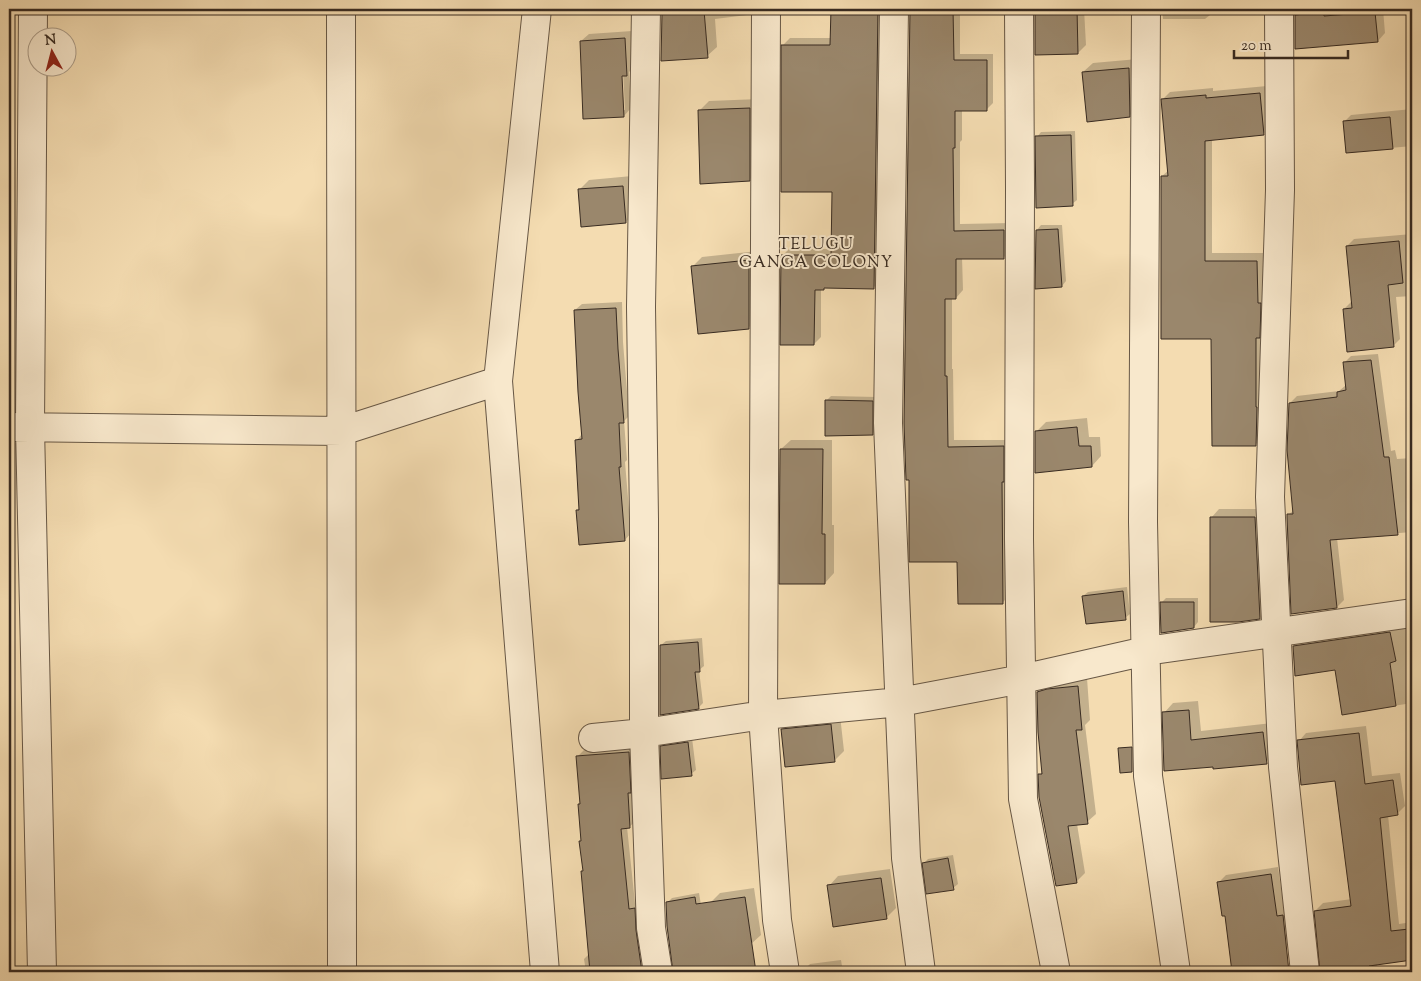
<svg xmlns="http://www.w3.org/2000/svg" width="1421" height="981" viewBox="0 0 1421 981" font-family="'Sorts Mill Goudy',serif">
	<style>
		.shadow { fill: #0003; fill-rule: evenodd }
		.building { fill: #9a876c; stroke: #382b21 }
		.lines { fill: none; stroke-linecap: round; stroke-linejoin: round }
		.minor-casing { stroke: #675745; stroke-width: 30 }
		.minor { stroke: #f8e8cc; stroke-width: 28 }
		.labels { text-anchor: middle; stroke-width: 4; stroke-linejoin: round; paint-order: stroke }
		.neighbourhood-label { font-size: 16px; letter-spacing: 1px; fill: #382b21; stroke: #f8e8cc }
	</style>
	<rect width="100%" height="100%" fill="#f4dcb1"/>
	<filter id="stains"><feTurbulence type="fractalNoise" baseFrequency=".004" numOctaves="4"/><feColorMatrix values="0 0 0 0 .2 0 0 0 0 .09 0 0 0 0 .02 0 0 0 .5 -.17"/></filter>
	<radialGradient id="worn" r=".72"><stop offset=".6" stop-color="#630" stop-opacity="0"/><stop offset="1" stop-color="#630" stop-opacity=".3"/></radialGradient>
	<!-- shadow -->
	<path class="shadow" d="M 668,9 L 751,9 L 751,11 L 747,15 L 715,19 L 717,47 L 707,56 L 663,14 Z
		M 832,9 L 885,9 L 881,280 L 874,287 L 825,287 L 821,288 L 821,337 L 814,344 L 782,256 L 789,249 L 833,249 L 833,191 L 783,45 L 790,38 L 831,38 Z
		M 911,9 L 960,9 L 960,54 L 993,54 L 993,103 L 986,110 L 962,110 L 962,140 L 960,142 L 960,224 L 1011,223 L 1011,250 L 1004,257 L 962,257 L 963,290 L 956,298 L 952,298 L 952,369 L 953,369 L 954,440 L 1010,440 L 1010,595 L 1003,602 L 959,560 L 910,479 L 905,423 Z
		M 1036,9 L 1084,9 L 1086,45 L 1078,53 L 1036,53 Z
		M 1162,9 L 1210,9 L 1210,15 L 1205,19 L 1163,19 Z
		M 1296,9 L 1383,9 L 1385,33 L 1378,41 L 1296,48 Z
		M 632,31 L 634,67 L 629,72 L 631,108 L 624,116 L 581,41 L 589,34 ZM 620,70 L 623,70 L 625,110 L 623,110 Z
		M 1138,59 L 1139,106 L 1129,116 L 1083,72 L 1093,63 Z
		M 1267,86 L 1271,127 L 1263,134 L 1212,139 L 1212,253 L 1265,253 L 1263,437 L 1256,444 L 1213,337 L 1162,176 L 1169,170 L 1162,100 L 1170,92 L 1213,88 L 1213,91 Z
		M 759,99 L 759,170 L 749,180 L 699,111 L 709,101 Z
		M 1412,109 L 1412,146 L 1347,152 L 1344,122 L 1351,115 Z
		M 1075,131 L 1077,200 L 1072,204 L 1037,137 L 1041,132 Z
		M 632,176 L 635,212 L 626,222 L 579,190 L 589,180 Z
		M 1041,225 L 1062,225 L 1066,281 L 1062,286 L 1037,230 Z
		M 1412,234 L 1412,296 L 1396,297 L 1400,339 L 1393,346 L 1344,309 L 1351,302 L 1353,302 L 1347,246 L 1354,239 Z
		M 758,251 L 758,318 L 748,328 L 693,266 L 702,257 Z
		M 622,302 L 623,342 L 629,416 L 624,421 L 627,460 L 625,462 L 631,533 L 625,540 L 580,543 L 577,510 L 580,507 L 577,440 L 582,434 L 575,310 L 582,304 Z
		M 1378,354 L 1391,451 L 1395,450 L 1397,459 L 1412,458 L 1412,532 L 1337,538 L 1344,600 L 1337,607 L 1288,515 L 1294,510 L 1290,403 L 1297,396 L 1339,391 L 1346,385 L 1344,363 L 1351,356 Z
		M 831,396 L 877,397 L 877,429 L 872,434 L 827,400 Z
		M 1087,418 L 1089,437 L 1100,437 L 1101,456 L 1092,466 L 1036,432 L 1046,422 Z
		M 791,440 L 832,440 L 832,525 L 834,525 L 834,573 L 825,583 L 781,449 Z
		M 1219,509 L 1263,509 L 1268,609 L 1260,618 L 1211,518 Z
		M 1127,587 L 1130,614 L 1125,618 L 1083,596 L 1088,592 Z
		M 1166,598 L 1198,598 L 1198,622 L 1194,627 L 1161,603 Z
		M 1412,623 L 1412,703 L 1343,714 L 1336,668 L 1294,646 L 1301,639 Z
		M 702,638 L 704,666 L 699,670 L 703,703 L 698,708 L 661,645 L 666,641 Z
		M 1087,678 L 1090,720 L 1085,725 L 1096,814 L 1087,822 L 1077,824 L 1085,873 L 1076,882 L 1040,775 L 1043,771 L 1038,692 L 1047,683 Z
		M 1198,701 L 1201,731 L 1273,723 L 1276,753 L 1266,762 L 1214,766 L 1164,713 L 1173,703 Z
		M 840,715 L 844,751 L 834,761 L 782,729 L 792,720 Z
		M 1366,726 L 1372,776 L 1400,773 L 1405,806 L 1397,814 L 1388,815 L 1399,924 L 1412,922 L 1412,958 L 1377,964 L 1378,972 L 1322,972 L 1315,911 L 1323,903 L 1352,899 L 1337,780 L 1299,741 L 1306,733 Z
		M 692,738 L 696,770 L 691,774 L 661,747 L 666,742 Z
		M 635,746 L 636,821 L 629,827 L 627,827 L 635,903 L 641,902 L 639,936 L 643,967 L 638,972 L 586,972 L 584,959 L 589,954 L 579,804 L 581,802 L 578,756 L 584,750 Z
		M 953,855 L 958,884 L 953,888 L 924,863 L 928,859 Z
		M 1278,867 L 1284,909 L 1291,908 L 1294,937 L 1286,945 L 1226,914 L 1219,882 L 1226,875 Z
		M 890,869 L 896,908 L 886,918 L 829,886 L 838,876 Z
		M 754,888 L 761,935 L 751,944 L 711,902 L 720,893 Z
		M 699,893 L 704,923 L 667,903 L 672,898 Z
		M 841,960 L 843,972 L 802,972 L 810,964 Z"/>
	<!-- building -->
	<path class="building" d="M 831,9 L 878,9 L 874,289 L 824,288 L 824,290 L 815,290 L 814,345 L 780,345 L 781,255 L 831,255 L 832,192 L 781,192 L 781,45 L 830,45 Z
		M 910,9 L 953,9 L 954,60 L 987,60 L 987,111 L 955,111 L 955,148 L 953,148 L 954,231 L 1004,230 L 1004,259 L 956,259 L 956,299 L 945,299 L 945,376 L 947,376 L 948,447 L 1004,446 L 1004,482 L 1002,482 L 1003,604 L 958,604 L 957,562 L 909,562 L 909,480 L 906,480 L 904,423 Z
		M 1035,9 L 1077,9 L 1078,54 L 1035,55 Z
		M 704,10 L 708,58 L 661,61 L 662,13 Z
		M 1324,12 L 1324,16 L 1375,12 L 1378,42 L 1295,49 L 1295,15 Z
		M 625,38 L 627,76 L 622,76 L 624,117 L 583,119 L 580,41 Z
		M 1129,68 L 1130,117 L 1087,122 L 1082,72 Z
		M 1260,93 L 1264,135 L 1205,141 L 1205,261 L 1257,261 L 1258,303 L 1261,303 L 1260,338 L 1256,338 L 1256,407 L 1257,407 L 1256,446 L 1212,446 L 1211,339 L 1161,339 L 1161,176 L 1168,176 L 1161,99 L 1206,95 L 1206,98 Z
		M 750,108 L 750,181 L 700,184 L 698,110 Z
		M 1390,117 L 1393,149 L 1346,153 L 1343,121 Z
		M 1071,135 L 1073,206 L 1036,208 L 1035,136 Z
		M 623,186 L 626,223 L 581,227 L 578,189 Z
		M 1058,229 L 1062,287 L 1035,289 L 1036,230 Z
		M 1399,241 L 1403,283 L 1388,285 L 1394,347 L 1347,352 L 1343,309 L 1352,308 L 1346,246 Z
		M 749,260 L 749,329 L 698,334 L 691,266 Z
		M 616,308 L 618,349 L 624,423 L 619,423 L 621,467 L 619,467 L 625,541 L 579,545 L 576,510 L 579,510 L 575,440 L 582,439 L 578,392 L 574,310 Z
		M 1371,360 L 1384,457 L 1389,457 L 1398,535 L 1330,540 L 1337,608 L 1291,614 L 1287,517 L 1287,514 L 1293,514 L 1287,450 L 1289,403 L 1337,397 L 1337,392 L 1346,390 L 1343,362 Z
		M 825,400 L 873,401 L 873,435 L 825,436 Z
		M 1077,427 L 1079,446 L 1091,446 L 1092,467 L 1035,473 L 1035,431 Z
		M 780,449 L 823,449 L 822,534 L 825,534 L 825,584 L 779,584 Z
		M 1210,517 L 1255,517 L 1260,619 L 1238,622 L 1210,622 Z
		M 1123,591 L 1126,620 L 1086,624 L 1082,596 Z
		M 1160,602 L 1194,602 L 1194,628 L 1161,633 Z
		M 1390,632 L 1396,661 L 1390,663 L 1396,706 L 1342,715 L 1335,670 L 1295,676 L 1293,646 Z
		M 698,642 L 700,672 L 695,672 L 699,709 L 660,715 L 660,645 Z
		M 1078,686 L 1082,730 L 1076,730 L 1088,824 L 1068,826 L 1077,883 L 1056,886 L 1039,797 L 1038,774 L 1042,774 L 1038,732 L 1037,692 L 1047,689 Z
		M 1189,710 L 1191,740 L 1263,732 L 1267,764 L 1213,769 L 1213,767 L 1164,771 L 1162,712 Z
		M 831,724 L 835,762 L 785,767 L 781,729 Z
		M 1359,733 L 1365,784 L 1393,780 L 1398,815 L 1380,818 L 1391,931 L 1409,929 L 1412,960 L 1369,966 L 1370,972 L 1320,972 L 1314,911 L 1351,906 L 1335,781 L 1301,785 L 1297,740 Z
		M 688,742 L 692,776 L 661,779 L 660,746 Z
		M 1132,747 L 1132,772 L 1120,773 L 1118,748 Z
		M 629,752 L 631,793 L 628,793 L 630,828 L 621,829 L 629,909 L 635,908 L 636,930 L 642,972 L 590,972 L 581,871 L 583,871 L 579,841 L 581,841 L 578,804 L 580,804 L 576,756 Z
		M 948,858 L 954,890 L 926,894 L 922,863 Z
		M 1271,874 L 1277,916 L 1283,915 L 1289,972 L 1232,972 L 1225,916 L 1222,916 L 1217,882 Z
		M 881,878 L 887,919 L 833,927 L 827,885 Z
		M 695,897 L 696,904 L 745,897 L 756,972 L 673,972 L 667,926 L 666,902 Z"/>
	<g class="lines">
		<defs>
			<path id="minor" d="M 33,9 L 30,427 L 42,972
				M 341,9 L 342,972
				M 537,9 L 498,381 L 545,972
				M 646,9 L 641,307 L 644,519 L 644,733 L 651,928 L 658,972
				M 766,9 L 763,715 L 777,920 L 785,972
				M 894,9 L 888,423 L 906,858 L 921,972
				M 1019,9 L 1020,189 L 1019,539 L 1023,799 L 1056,972
				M 1146,9 L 1143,522 L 1148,776 L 1176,972
				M 1279,9 L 1280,190 L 1270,497 L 1283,767 L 1305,972
				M 9,427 L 342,431 L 498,381
				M 593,738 L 644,733 L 763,715 L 900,702 L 1022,679 L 1146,651 L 1412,613"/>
		</defs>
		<!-- minor casing -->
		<use href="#minor" class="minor-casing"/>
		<!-- minor -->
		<use href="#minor" class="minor"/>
	</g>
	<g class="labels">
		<!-- neighbourhood labels -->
		<g class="neighbourhood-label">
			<text x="816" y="249">TELUGU<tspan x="816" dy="18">GANGA COLONY</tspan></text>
		</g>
	</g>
	<!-- margin -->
	<rect width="1421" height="981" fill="none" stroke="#f4dcb1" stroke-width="30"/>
	<rect x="10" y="10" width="1401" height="961" fill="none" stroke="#382b21" stroke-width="2.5"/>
	<rect x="15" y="15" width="1391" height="951" fill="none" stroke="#382b21"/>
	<!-- north arrow -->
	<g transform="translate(52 52) rotate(353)"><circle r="24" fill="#f8e8cc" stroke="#ab9c88"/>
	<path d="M0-4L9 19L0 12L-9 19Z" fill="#8f2418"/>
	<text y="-8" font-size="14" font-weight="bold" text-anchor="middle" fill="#382b21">N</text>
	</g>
	<!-- scale -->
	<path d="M1234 50v8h114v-8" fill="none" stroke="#382b21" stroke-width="2.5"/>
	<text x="1241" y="50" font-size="15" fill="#382b21" stroke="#f8e8cc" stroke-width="4" paint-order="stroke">20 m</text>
	<rect width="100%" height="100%" filter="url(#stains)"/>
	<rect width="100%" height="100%" fill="url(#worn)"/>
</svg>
